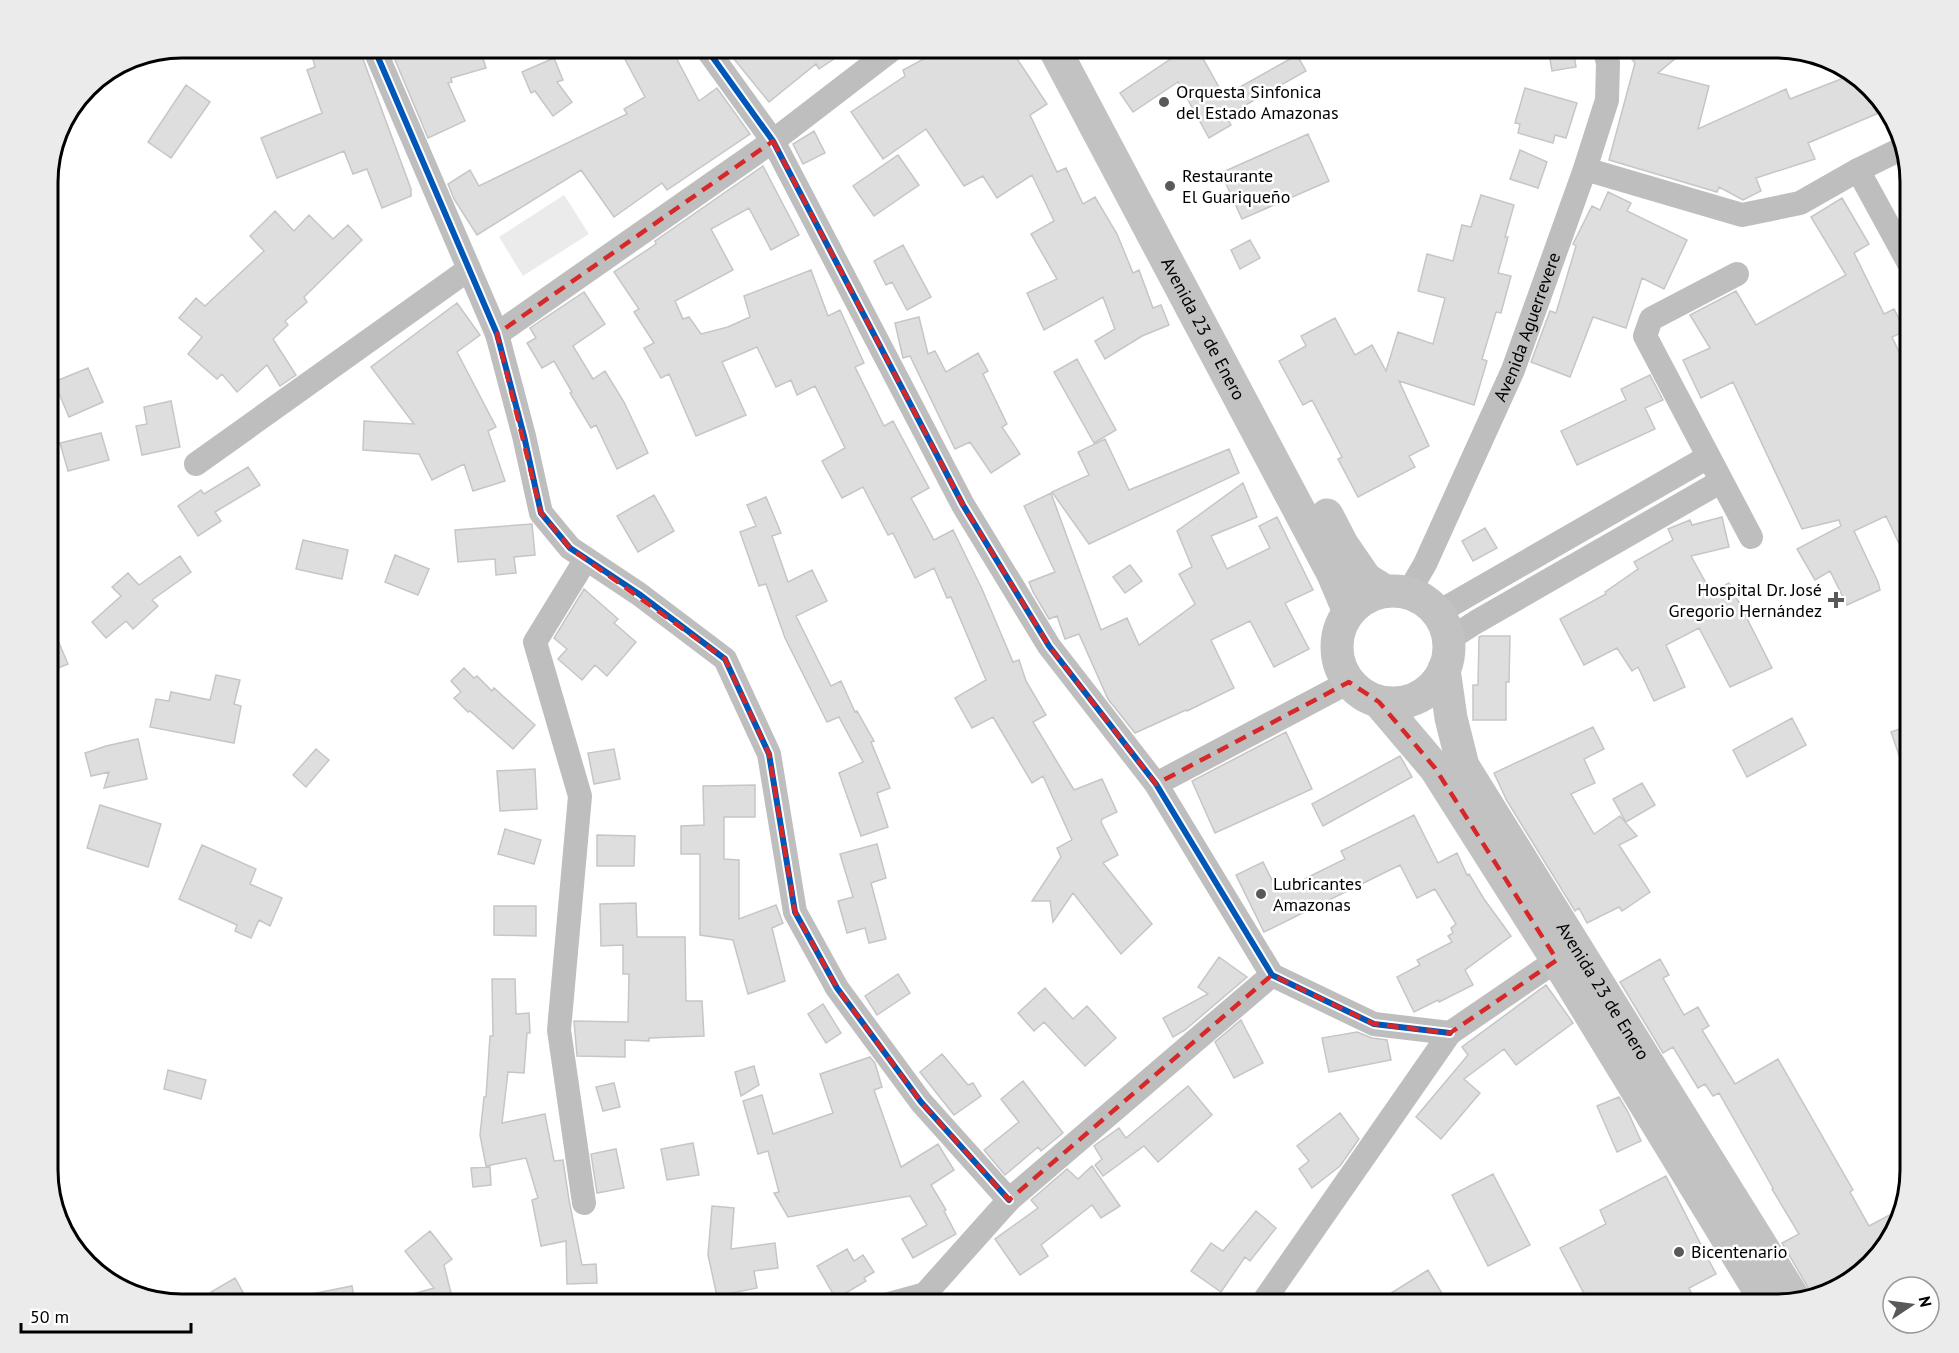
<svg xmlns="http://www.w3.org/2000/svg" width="1959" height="1353" viewBox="0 0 1959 1353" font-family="'PT Sans',sans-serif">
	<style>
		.green { fill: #ebebeb }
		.building { fill: #dedede; stroke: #c6c6c6; stroke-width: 1.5 }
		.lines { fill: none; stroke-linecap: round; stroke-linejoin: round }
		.minor { stroke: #bebebe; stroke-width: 24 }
		.secondary { stroke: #c2c2c2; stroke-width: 33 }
		.cycleway-casing { stroke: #fff; stroke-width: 10 }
		.cycleway { stroke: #0057b8; stroke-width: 6 }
		.marked { fill: none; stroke: #d62828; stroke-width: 4.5; stroke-dasharray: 12 8; stroke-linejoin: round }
		.poi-dot { fill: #595959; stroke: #fff; stroke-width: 2 }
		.labels { text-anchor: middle; stroke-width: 5; stroke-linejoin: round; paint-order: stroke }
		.poi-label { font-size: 18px; fill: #000; stroke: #fff; text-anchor: start }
		.street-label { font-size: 18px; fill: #000; stroke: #fff }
		.rim { fill: none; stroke: #000; stroke-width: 3 }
	</style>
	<rect width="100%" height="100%" fill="#fff"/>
	<!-- green -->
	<path class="green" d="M 564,195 L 589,234 L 523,276 L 499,237 Z"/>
	<!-- building -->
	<path class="building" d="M 310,48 L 347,48 L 349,55 L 360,51 L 411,189 L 411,196 L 382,208 L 367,169 L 353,174 L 344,151 L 277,178 L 261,138 L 322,113 L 307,70 L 315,67 Z
		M 390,48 L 480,48 L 486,68 L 451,78 L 452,82 L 448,83 L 465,121 L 428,138 Z
		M 619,48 L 671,48 L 699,101 L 717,88 L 750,134 L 667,190 L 662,183 L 614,217 L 581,170 L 477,235 L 454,199 L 448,184 L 470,170 L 479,186 L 627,114 L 624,109 L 645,97 Z
		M 725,48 L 850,48 L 819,69 L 816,64 L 769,102 Z
		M 944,48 L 1010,48 L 1047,104 L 1030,115 L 1057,172 L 1066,168 L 1083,204 L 1095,197 L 1117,234 L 1133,273 L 1139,270 L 1153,308 L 1161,305 L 1169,325 L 1142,336 L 1105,359 L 1095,341 L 1115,329 L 1103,297 L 1044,330 L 1027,293 L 1057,279 L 1031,234 L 1054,221 L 1032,175 L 997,198 L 983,176 L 964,186 L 926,129 L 883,159 L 851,112 L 905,76 L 903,70 Z
		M 1187,48 L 1197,48 L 1224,96 L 1297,55 L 1306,71 L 1226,116 L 1231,125 L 1209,138 L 1178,82 L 1133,112 L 1120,93 Z
		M 1548,48 L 1573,48 L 1576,67 L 1552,71 Z
		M 1623,48 L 1688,48 L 1658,73 L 1709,86 L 1698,129 L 1786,89 L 1790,99 L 1854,74 L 1886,110 L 1808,143 L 1815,159 L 1756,178 L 1761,191 L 1743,200 L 1719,187 L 1717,192 L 1609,160 L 1635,63 Z
		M 554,58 L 563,80 L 557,82 L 572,102 L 553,116 L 535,91 L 531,93 L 522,72 Z
		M 186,85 L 210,102 L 171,158 L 148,142 Z
		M 1525,88 L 1577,103 L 1566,138 L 1555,135 L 1553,143 L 1518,133 L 1520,124 L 1515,123 Z
		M 814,131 L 825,153 L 803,164 L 793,144 Z
		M 1308,134 L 1329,181 L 1242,219 L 1221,173 Z
		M 1520,150 L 1547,162 L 1538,188 L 1510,179 Z
		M 898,155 L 919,185 L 874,216 L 853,186 Z
		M 763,166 L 799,235 L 771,250 L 749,208 L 711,229 L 733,270 L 675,301 L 683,319 L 689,317 L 701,334 L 728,327 L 750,317 L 744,296 L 811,270 L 828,316 L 840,310 L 864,363 L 855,367 L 884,426 L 893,421 L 929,488 L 911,498 L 934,540 L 953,530 L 982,589 L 1013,662 L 1019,660 L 1026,681 L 1046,715 L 1033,722 L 1074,790 L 1102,779 L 1117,812 L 1102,819 L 1101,822 L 1118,855 L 1103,863 L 1152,924 L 1121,954 L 1073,893 L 1053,922 L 1050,901 L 1032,901 L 1061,857 L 1057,848 L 1072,840 L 1043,776 L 1032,783 L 993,717 L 972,728 L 955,698 L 986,680 L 951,597 L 947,598 L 934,568 L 915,578 L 893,533 L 888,535 L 863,487 L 842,498 L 822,461 L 845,448 L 815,386 L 797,395 L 791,380 L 776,387 L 757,347 L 722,362 L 746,415 L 696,436 L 669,374 L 661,378 L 644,348 L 654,343 L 634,312 L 639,309 L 614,272 L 656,244 L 655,241 Z
		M 1608,192 L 1631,203 L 1627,211 L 1687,240 L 1664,289 L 1642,278 L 1626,328 L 1593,317 L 1570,377 L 1531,362 L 1550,311 L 1556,313 L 1576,246 L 1573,244 L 1592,206 L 1600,210 Z
		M 1481,195 L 1514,205 L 1505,237 L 1508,237 L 1498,273 L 1511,276 L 1501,313 L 1496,312 L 1482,359 L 1487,361 L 1474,405 L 1399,381 L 1429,446 L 1409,456 L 1415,467 L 1358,497 L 1338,459 L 1342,457 L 1312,400 L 1303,405 L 1279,361 L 1306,346 L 1301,336 L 1335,318 L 1355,355 L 1372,345 L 1386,371 L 1398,332 L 1433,344 L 1445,298 L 1418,291 L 1427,254 L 1453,261 L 1462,225 L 1471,227 Z
		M 1842,198 L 1869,244 L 1854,253 L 1884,314 L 1894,309 L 1905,331 L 1892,337 L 1911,377 L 1911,569 L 1886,516 L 1854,531 L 1878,582 L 1880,590 L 1847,605 L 1830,571 L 1815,580 L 1797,549 L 1841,526 L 1839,520 L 1802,529 L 1733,382 L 1701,398 L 1683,360 L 1710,348 L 1690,315 L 1736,291 L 1756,325 L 1846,275 L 1811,217 Z
		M 275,211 L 294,231 L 309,215 L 333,239 L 348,225 L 362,240 L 304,297 L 307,302 L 285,321 L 288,325 L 273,339 L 296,375 L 280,386 L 267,365 L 237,392 L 222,374 L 217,379 L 188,354 L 202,337 L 179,318 L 196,298 L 205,306 L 264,251 L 250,236 Z
		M 1250,240 L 1260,258 L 1240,269 L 1231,250 Z
		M 903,245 L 931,297 L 907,310 L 892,282 L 886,285 L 874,261 Z
		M 584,292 L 605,324 L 573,346 L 593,379 L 605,371 L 624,402 L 648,453 L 617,469 L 596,425 L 591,428 L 570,393 L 572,392 L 554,361 L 542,368 L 527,343 L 536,338 L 530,328 Z
		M 457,303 L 480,335 L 457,352 L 496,427 L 488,431 L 505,481 L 473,491 L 464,464 L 432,480 L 419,454 L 363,450 L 364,421 L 414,424 L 371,367 Z
		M 919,317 L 928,354 L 935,351 L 946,372 L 978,353 L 988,371 L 983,374 L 1007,424 L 1002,427 L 1020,454 L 991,473 L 970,442 L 955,449 L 910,356 L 903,358 L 895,323 Z
		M 1077,359 L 1116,430 L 1094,443 L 1054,372 Z
		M 88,368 L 103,402 L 69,417 L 54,382 Z
		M 1650,375 L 1663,400 L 1645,408 L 1655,429 L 1577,465 L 1561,431 L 1626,400 L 1621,389 Z
		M 171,401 L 180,447 L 142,455 L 136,426 L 147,424 L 144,407 Z
		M 101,433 L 109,460 L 68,471 L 60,443 Z
		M 1105,439 L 1129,490 L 1229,449 L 1239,473 L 1089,544 L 1052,492 L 1089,475 L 1078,452 Z
		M 248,467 L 260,485 L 215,512 L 221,521 L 198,536 L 178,506 L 201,490 L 204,494 Z
		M 1243,483 L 1257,517 L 1211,536 L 1227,569 L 1270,548 L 1259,526 L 1277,517 L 1313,590 L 1285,603 L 1309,649 L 1274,667 L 1250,621 L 1211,640 L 1234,688 L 1187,711 L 1186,710 L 1135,733 L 1108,699 L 1079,634 L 1065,639 L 1057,616 L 1049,619 L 1033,592 L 1029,582 L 1055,572 L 1024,506 L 1051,493 L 1101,630 L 1127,618 L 1139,645 L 1195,604 L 1179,574 L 1192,567 L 1177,531 Z
		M 654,495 L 674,531 L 638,552 L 617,516 Z
		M 766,497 L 781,533 L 772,536 L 788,582 L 812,570 L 827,601 L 796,616 L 831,686 L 841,681 L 855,712 L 857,711 L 874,741 L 871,742 L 890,788 L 877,793 L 888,827 L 861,836 L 839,773 L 863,762 L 839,717 L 827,722 L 785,638 L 766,584 L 759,586 L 740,532 L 756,526 L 747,505 Z
		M 1722,517 L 1729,547 L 1691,556 L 1711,592 L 1729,583 L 1772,668 L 1730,687 L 1699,628 L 1666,645 L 1685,687 L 1654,701 L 1638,667 L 1632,671 L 1617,648 L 1584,665 L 1560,619 L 1606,594 L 1605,592 L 1638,569 L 1634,562 L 1673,540 L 1668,529 L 1690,520 L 1692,525 Z
		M 532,524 L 535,555 L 514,557 L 516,573 L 496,575 L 495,559 L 458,562 L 455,530 Z
		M 1485,528 L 1497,548 L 1473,561 L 1462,541 Z
		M 303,540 L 348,550 L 342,579 L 296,569 Z
		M 395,555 L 429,569 L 418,595 L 385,582 Z
		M 180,556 L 191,572 L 152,600 L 158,606 L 133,629 L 126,621 L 106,638 L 92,622 L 121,596 L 112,587 L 128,573 L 139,585 Z
		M 1130,565 L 1142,581 L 1125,593 L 1113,577 Z
		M 584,589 L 618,619 L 614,623 L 636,642 L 607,676 L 595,665 L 582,680 L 558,659 L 567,649 L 554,638 Z
		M 48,617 L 68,664 L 48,672 Z
		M 1481,636 L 1510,636 L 1509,682 L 1506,682 L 1506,720 L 1473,720 L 1473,685 L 1478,685 L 1479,637 Z
		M 464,668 L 474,678 L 477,676 L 492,691 L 494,688 L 535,725 L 513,749 L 470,711 L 468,712 L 454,698 L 461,692 L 451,681 Z
		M 216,675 L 240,680 L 234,704 L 241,706 L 234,743 L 150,727 L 156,699 L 169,701 L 171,692 L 210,700 Z
		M 1792,718 L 1806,745 L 1747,777 L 1733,750 Z
		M 1911,725 L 1911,780 L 1908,781 L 1891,732 Z
		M 1593,727 L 1604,749 L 1584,759 L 1595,783 L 1571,794 L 1594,834 L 1620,816 L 1637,836 L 1619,845 L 1650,892 L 1622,911 L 1619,907 L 1587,923 L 1579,908 L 1575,911 L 1507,801 L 1494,773 Z
		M 1286,732 L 1312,789 L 1215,833 L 1192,781 Z
		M 138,739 L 147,779 L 104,788 L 109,772 L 91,776 L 85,753 L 106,746 Z
		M 316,749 L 329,760 L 306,787 L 293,775 Z
		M 614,749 L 620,779 L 594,784 L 588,753 Z
		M 1400,756 L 1412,777 L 1323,826 L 1312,804 Z
		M 535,769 L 537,809 L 500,811 L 497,771 Z
		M 1642,783 L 1655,805 L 1626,822 L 1613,799 Z
		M 755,785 L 755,817 L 724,817 L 724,859 L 739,860 L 739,919 L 776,905 L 783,923 L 772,928 L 785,981 L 748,994 L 733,940 L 700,935 L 700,854 L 681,854 L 681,826 L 704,825 L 703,786 Z
		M 100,805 L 161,824 L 148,867 L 87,848 Z
		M 1414,815 L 1438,863 L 1457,853 L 1467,875 L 1469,874 L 1484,899 L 1511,936 L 1465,970 L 1473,985 L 1439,1002 L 1438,1000 L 1414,1012 L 1397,977 L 1420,965 L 1417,960 L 1452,942 L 1448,936 L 1453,933 L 1451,928 L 1456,924 L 1435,889 L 1417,898 L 1400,865 L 1264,932 L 1236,875 L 1263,862 L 1278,892 L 1345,859 L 1341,851 Z
		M 505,829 L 541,840 L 534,864 L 498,854 Z
		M 597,835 L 635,836 L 634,866 L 597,866 Z
		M 877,844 L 886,878 L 871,883 L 886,939 L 869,943 L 865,928 L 847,933 L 838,901 L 853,897 L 840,854 Z
		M 202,845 L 256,869 L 250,884 L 282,898 L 270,926 L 259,920 L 251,938 L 235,931 L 237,925 L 179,899 Z
		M 636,903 L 637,937 L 685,937 L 686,1001 L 702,1001 L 704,1036 L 649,1038 L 649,1041 L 625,1040 L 625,1057 L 577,1056 L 574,1021 L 628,1022 L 629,974 L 623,974 L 623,945 L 601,946 L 600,904 Z
		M 494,906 L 536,906 L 536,936 L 494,935 Z
		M 1219,957 L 1247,977 L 1185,1030 L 1173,1037 L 1163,1018 L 1208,994 L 1198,987 Z
		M 1660,959 L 1669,975 L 1663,978 L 1684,1015 L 1698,1007 L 1709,1026 L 1702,1030 L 1735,1084 L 1778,1059 L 1853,1190 L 1850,1192 L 1869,1226 L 1899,1210 L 1888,1246 L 1844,1287 L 1813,1296 L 1782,1243 L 1799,1234 L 1772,1189 L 1773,1188 L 1719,1093 L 1713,1096 L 1705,1084 L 1698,1088 L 1673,1047 L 1663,1053 L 1620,982 Z
		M 898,974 L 910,993 L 877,1015 L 865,996 Z
		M 492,979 L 515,979 L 516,1014 L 529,1013 L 530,1033 L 527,1033 L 524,1073 L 508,1072 L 502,1123 L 545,1114 L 554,1161 L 563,1160 L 569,1200 L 582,1265 L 596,1264 L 597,1283 L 567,1284 L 566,1241 L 541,1246 L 532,1200 L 538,1198 L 526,1158 L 486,1166 L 480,1135 L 484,1097 L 486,1097 L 490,1036 L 493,1036 Z
		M 1546,985 L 1573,1023 L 1516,1065 L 1504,1049 L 1464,1079 L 1480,1093 L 1441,1139 L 1416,1117 L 1468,1055 L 1462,1047 Z
		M 1045,988 L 1073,1019 L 1087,1006 L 1116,1038 L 1085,1066 L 1044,1022 L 1034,1031 L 1018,1013 Z
		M 823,1004 L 841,1033 L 826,1043 L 808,1014 Z
		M 1241,1020 L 1263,1063 L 1234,1078 L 1215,1042 Z
		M 1357,1032 L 1372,1038 L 1387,1040 L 1391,1060 L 1329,1072 L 1322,1038 Z
		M 942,1054 L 968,1085 L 973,1083 L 981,1096 L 954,1115 L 920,1072 Z
		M 870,1057 L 875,1063 L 882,1087 L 874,1090 L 901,1167 L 938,1144 L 954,1170 L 931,1185 L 946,1210 L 944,1211 L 956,1234 L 913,1258 L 902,1239 L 927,1225 L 910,1196 L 788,1217 L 774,1193 L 779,1192 L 768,1151 L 758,1154 L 743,1101 L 762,1095 L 773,1134 L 833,1113 L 820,1074 Z
		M 754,1066 L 759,1085 L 741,1096 L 735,1072 Z
		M 168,1070 L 206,1080 L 201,1099 L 164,1089 Z
		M 1023,1081 L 1063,1133 L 1041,1151 L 1038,1147 L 1005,1175 L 984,1150 L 1019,1122 L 1001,1099 Z
		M 614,1083 L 620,1107 L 603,1111 L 596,1087 Z
		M 1188,1086 L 1212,1115 L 1158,1162 L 1144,1146 L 1103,1176 L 1095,1165 L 1102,1159 L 1094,1146 L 1119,1128 L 1126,1138 Z
		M 1619,1097 L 1628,1112 L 1641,1141 L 1617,1152 L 1597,1106 Z
		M 1340,1113 L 1359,1139 L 1340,1166 L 1312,1188 L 1299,1169 L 1309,1161 L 1297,1146 Z
		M 693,1143 L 699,1175 L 667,1180 L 661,1149 Z
		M 616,1149 L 624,1188 L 597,1193 L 591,1154 Z
		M 1092,1166 L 1120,1206 L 1101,1218 L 1092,1205 L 1041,1245 L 1048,1256 L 1020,1275 L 995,1239 L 1038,1208 L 1031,1200 L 1067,1169 L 1078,1179 Z
		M 490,1167 L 491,1185 L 473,1187 L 471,1168 Z
		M 1493,1174 L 1530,1245 L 1488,1266 L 1452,1195 Z
		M 1666,1176 L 1716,1274 L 1689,1288 L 1697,1305 L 1590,1305 L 1560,1248 L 1606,1224 L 1600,1210 Z
		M 712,1206 L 734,1208 L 731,1249 L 775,1243 L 778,1268 L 754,1271 L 757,1288 L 717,1296 L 708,1255 Z
		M 1256,1211 L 1276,1228 L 1250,1261 L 1245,1257 L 1221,1292 L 1191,1271 L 1211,1243 L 1223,1251 Z
		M 430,1231 L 452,1259 L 444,1265 L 454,1305 L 392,1305 L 391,1300 L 434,1288 L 405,1251 Z
		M 847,1249 L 854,1261 L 863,1255 L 874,1272 L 864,1278 L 866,1281 L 836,1299 L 817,1266 Z
		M 1428,1270 L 1449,1305 L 1372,1305 Z
		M 235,1278 L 250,1305 L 218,1305 L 211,1292 Z
		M 352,1286 L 355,1305 L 301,1305 L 301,1296 Z"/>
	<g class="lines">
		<!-- minor -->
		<g class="minor">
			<path d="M 374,48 L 497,334 L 524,436 L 541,513 L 570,548 L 639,594 L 725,659 L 769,754 L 795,912 L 837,988 L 921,1102 L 1009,1200"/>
			<path d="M 706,48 L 773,141 L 963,505 L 1049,646 L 1156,784 L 1272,975 L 1374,1024 L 1450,1033"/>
			<path d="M 1585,169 L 1742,215 L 1800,203 L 1858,170 L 1903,148"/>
			<path d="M 1858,170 L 1911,267"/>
			<path d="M 1737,274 L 1651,319 L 1645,336 L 1751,537"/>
			<path d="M 497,334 L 773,141 L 894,48"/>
			<path d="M 196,464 L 469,269"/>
			<path id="s1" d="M 1408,593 L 1425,564 L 1513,370 L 1585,169 L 1607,100 L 1608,63 L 1604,48"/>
			<path d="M 1437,613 L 1708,457"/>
			<path d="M 1448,640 L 1476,622 L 1720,482"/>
			<path d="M 1156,784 L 1349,682"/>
			<path d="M 584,1203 L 559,1030 L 580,796 L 535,642 L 586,559"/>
			<path d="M 885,1305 L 925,1294 L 1009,1200 L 1272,975"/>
			<path d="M 1261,1305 L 1450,1033 L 1557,960"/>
		</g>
		<!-- secondary -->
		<g class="secondary">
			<path id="s2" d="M 1054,48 L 1333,574 L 1349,612"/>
			<path d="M 1327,515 L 1342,544 L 1366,579 L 1385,591"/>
			<circle cx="1393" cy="647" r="56"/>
			<path id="s3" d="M 1444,669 L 1451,718 L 1463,766 L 1795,1300"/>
			<path d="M 1379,702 L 1435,768 L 1557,960 L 1768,1305"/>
		</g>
		<defs>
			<path id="cycleway" d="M 374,48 L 497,334 L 524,436 L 541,513 L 570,548 L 639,594 L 725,659 L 769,754 L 795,912 L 837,988 L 921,1102 L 1009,1200
				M 706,48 L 773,141 L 963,505 L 1049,646 L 1156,784 L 1272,975 L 1374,1024 L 1450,1033"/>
		</defs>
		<!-- cycleway casing -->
		<use href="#cycleway" class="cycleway-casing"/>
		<!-- cycleway -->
		<use href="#cycleway" class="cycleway"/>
	</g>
	<!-- marked area -->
	<path class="marked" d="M 773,141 L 963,505 L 1049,646 L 1156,784 L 1349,682 L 1379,702 L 1435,768 L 1557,960 L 1450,1033 L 1374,1024 L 1272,975 L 1009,1200 L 921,1102 L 837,988 L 795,912 L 769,754 L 725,659 L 570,548 L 541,513 L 497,334 Z"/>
	<!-- markers -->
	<g class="poi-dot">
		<circle cx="1164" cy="102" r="6"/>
		<circle cx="1170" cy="186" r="6"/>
		<path d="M1833 591h6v6h6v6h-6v6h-6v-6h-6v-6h6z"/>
		<circle cx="1261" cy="894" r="6"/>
		<circle cx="1679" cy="1252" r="6"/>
	</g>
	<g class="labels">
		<!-- poi labels -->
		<g class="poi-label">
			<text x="1176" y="98">Orquesta Sinfonica<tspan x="1176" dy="21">del Estado Amazonas</tspan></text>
			<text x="1182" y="182">Restaurante<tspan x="1182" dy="21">El Guariqueño</tspan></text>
			<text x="1822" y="596" text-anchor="end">Hospital Dr. José<tspan x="1822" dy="21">Gregorio Hernández</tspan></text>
			<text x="1273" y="890">Lubricantes<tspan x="1273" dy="21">Amazonas</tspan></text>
			<text x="1691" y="1258">Bicentenario</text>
		</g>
		<!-- street labels -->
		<g class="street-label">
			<text dy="6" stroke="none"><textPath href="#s1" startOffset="292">Avenida Aguerrevere</textPath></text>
			<text dy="6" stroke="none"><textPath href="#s2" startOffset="318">Avenida 23 de Enero</textPath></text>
			<text dy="6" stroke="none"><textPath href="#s3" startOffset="364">Avenida 23 de Enero</textPath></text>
		</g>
	</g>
	<!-- crop -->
	<path d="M0 0H1959V1353H0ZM182 58H1776A124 124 0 0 1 1900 182V1170A124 124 0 0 1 1776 1294H182A124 124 0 0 1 58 1170V182A124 124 0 0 1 182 58Z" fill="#ebebeb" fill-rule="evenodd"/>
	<path class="rim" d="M182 58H1776A124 124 0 0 1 1900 182V1170A124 124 0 0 1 1776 1294H182A124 124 0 0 1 58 1170V182A124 124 0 0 1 182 58Z"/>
	<!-- north arrow -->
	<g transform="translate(1911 1305) rotate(77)"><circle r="28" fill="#ffffff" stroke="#999999" stroke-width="1.5"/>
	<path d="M0-4.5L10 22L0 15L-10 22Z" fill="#595959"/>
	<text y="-9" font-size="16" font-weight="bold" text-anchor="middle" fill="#000000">N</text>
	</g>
	<!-- scale -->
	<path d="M21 1323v9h170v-9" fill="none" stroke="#000000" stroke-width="3"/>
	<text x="30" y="1323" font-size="18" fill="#000000" stroke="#ffffff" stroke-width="4.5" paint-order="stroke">50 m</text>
</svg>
